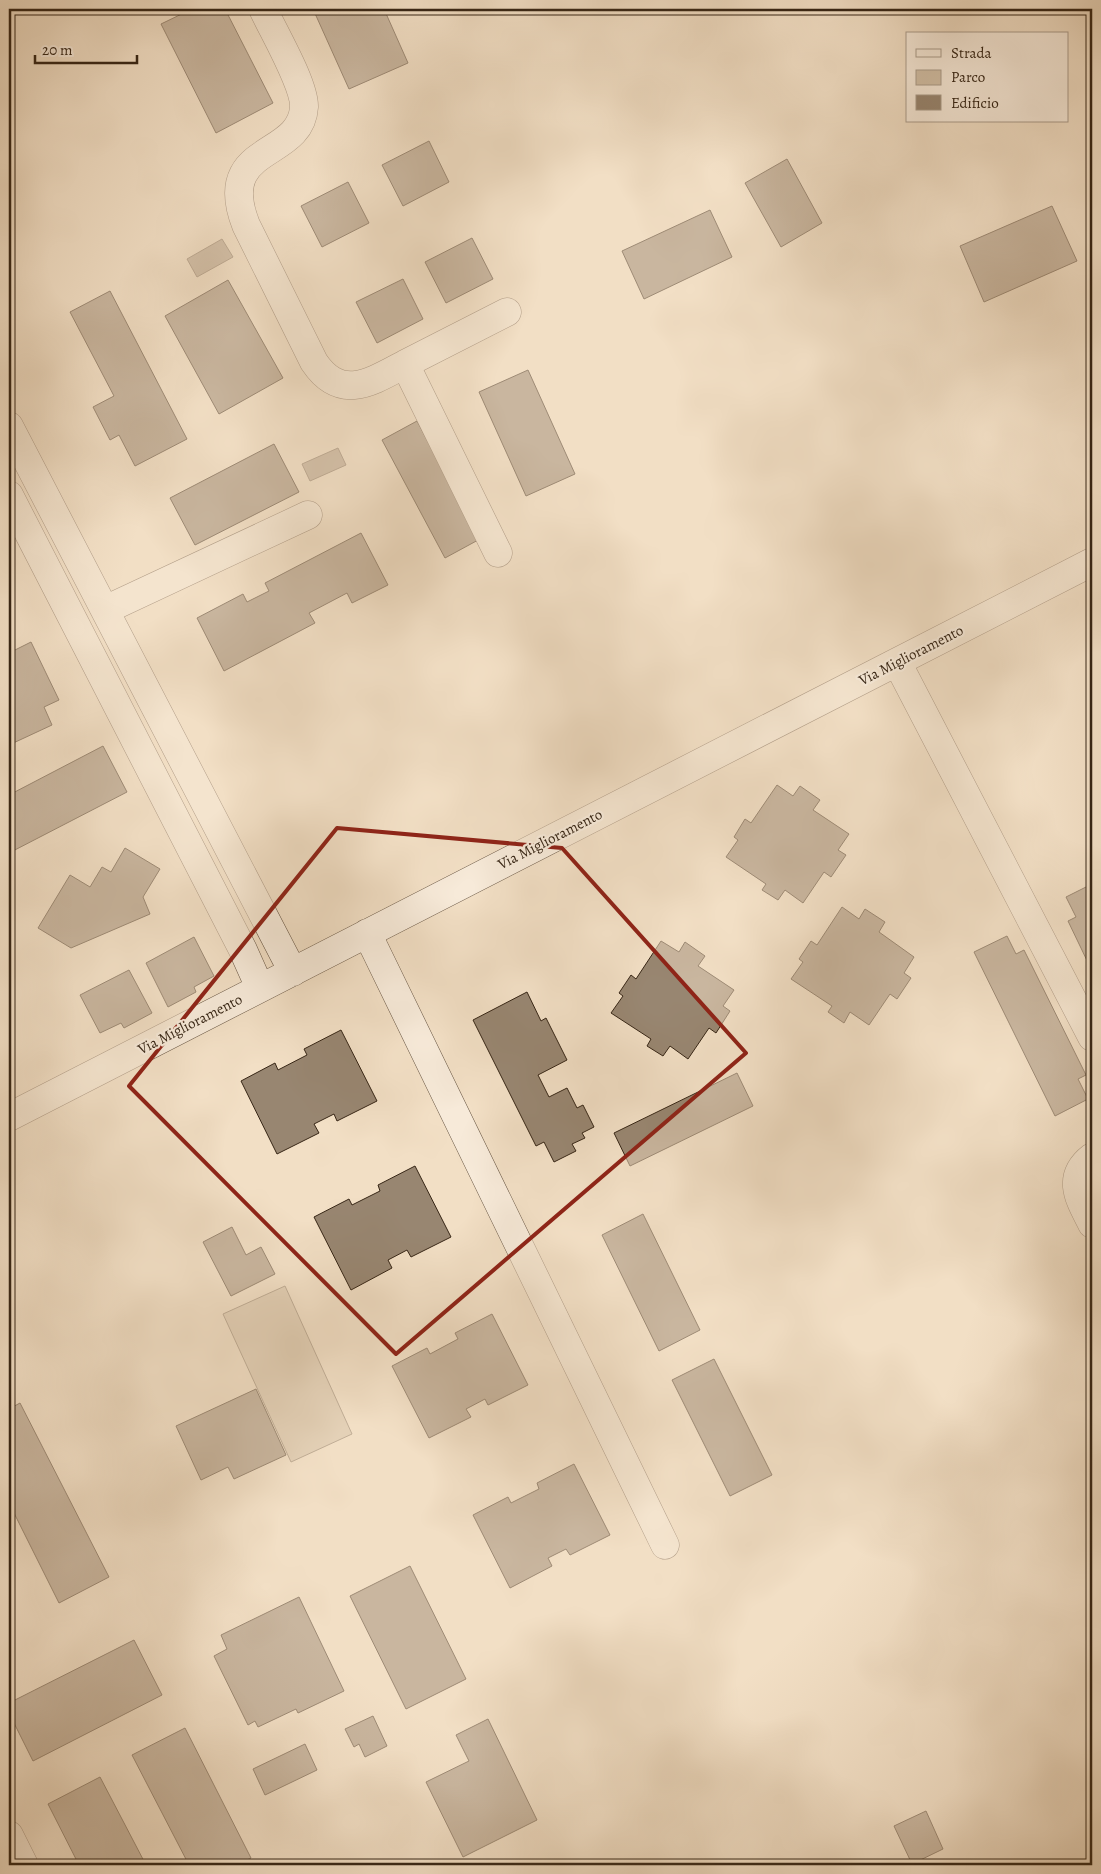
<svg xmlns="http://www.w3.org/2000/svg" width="1101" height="1874" viewBox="0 0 1101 1874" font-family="Alegreya,serif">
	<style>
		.green { fill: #d2c0a7; stroke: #84735e }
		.water { fill: #b2a08a; stroke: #816f5c }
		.building { fill: #988671; stroke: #372616 }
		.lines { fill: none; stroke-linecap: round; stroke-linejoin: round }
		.street-casing { stroke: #665442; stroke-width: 29 }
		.street { stroke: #f7ead9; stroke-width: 28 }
		.marked { fill: none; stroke: #8f2418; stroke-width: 4; stroke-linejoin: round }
		.labels { text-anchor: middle; stroke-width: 4.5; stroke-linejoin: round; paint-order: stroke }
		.street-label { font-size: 15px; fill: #372616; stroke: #f7ead9 }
	</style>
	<rect width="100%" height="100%" fill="#f2dfc5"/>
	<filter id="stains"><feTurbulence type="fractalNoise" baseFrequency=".004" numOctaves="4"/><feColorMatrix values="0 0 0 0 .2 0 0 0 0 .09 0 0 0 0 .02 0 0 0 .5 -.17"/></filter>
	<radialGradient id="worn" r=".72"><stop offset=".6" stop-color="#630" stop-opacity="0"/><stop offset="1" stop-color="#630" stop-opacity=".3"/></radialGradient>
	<!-- green -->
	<path class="green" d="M 285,1286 L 352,1434 L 291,1462 L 223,1314 Z"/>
	<!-- water -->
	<path class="water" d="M 222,239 L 233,257 L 197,277 L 187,259 Z
		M 338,448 L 346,465 L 310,481 L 302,464 Z"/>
	<!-- building -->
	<path class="building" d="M 192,9 L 225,9 L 273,103 L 216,133 L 161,24 Z
		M 313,9 L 384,9 L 408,63 L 349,89 Z
		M 429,141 L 449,182 L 403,206 L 382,165 Z
		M 787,159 L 822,223 L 781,247 L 745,183 Z
		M 348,182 L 369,223 L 322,247 L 301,206 Z
		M 1052,206 L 1077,261 L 984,302 L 960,246 Z
		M 710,210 L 732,257 L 644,299 L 622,251 Z
		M 472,238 L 493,279 L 446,303 L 425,262 Z
		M 403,279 L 423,319 L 377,343 L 356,302 Z
		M 228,280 L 283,378 L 219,414 L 165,316 Z
		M 110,291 L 187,439 L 135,466 L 119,435 L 110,440 L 93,407 L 114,396 L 70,312 Z
		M 528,370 L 575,474 L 526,496 L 479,392 Z
		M 417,421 L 480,539 L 445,558 L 382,440 Z
		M 274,444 L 299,492 L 195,545 L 170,498 Z
		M 361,533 L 388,585 L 352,603 L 347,593 L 309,613 L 315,623 L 224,671 L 197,618 L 243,594 L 247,602 L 269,591 L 265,583 Z
		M 31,642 L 59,700 L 44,707 L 52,725 L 9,745 L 9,653 Z
		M 103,746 L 127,792 L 9,853 L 9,795 Z
		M 777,785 L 793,796 L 800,786 L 820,800 L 813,810 L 849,834 L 838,850 L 846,855 L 831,877 L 824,872 L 803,903 L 785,890 L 778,900 L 762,890 L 766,884 L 726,857 L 738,840 L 734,837 L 745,819 L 751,823 Z
		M 125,848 L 160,869 L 143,897 L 150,914 L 71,948 L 38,928 L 70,875 L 90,887 L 102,867 L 111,872 Z
		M 1092,884 L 1092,971 L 1068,921 L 1076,917 L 1066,897 Z
		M 842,907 L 859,919 L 865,909 L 885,922 L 879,932 L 914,957 L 904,973 L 911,978 L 897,999 L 890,994 L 869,1025 L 850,1012 L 844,1023 L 828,1012 L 832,1006 L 791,979 L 803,962 L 799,959 L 811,941 L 817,945 Z
		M 1007,936 L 1016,954 L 1024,950 L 1086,1075 L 1078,1079 L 1088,1099 L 1055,1116 L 974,952 Z
		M 194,937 L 214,976 L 194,987 L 196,992 L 168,1007 L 146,963 Z
		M 661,941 L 679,952 L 685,942 L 705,956 L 698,966 L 734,990 L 723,1006 L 730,1011 L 716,1033 L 709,1028 L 688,1059 L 670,1046 L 663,1056 L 647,1046 L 651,1039 L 611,1013 L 623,996 L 619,993 L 631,975 L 636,979 Z
		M 129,970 L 152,1013 L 124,1028 L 121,1023 L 100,1033 L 80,995 Z
		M 527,992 L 541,1021 L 546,1018 L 567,1060 L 538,1075 L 549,1097 L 567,1088 L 577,1108 L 583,1105 L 594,1127 L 582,1133 L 585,1138 L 572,1144 L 576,1151 L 554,1162 L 544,1142 L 536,1146 L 473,1020 Z
		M 341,1030 L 377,1101 L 337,1121 L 334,1114 L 314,1124 L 319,1133 L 277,1154 L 241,1081 L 275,1063 L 278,1070 L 307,1055 L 304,1049 Z
		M 737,1073 L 753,1106 L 630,1166 L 614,1133 Z
		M 415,1166 L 451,1237 L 411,1257 L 407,1250 L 388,1260 L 392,1268 L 351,1290 L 314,1217 L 349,1199 L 352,1205 L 380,1191 L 378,1185 Z
		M 643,1214 L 700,1330 L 659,1351 L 602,1235 Z
		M 232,1227 L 246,1255 L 261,1247 L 275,1274 L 231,1296 L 203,1242 Z
		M 492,1314 L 528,1385 L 488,1405 L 485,1399 L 466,1409 L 471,1417 L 429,1438 L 392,1366 L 427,1348 L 430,1354 L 458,1339 L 455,1333 Z
		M 714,1359 L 772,1475 L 730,1496 L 672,1380 Z
		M 256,1389 L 286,1455 L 234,1479 L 228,1467 L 201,1480 L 176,1426 Z
		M 20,1403 L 109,1577 L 59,1603 L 9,1503 L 9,1409 Z
		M 574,1464 L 610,1535 L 570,1555 L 566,1549 L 548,1558 L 552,1566 L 510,1588 L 473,1515 L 508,1497 L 511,1503 L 539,1489 L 537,1483 Z
		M 410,1566 L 466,1679 L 406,1709 L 350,1596 Z
		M 299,1597 L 344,1691 L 298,1713 L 296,1709 L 258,1727 L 255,1721 L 248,1725 L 214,1656 L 227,1649 L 221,1635 Z
		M 134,1640 L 162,1695 L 33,1761 L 9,1713 L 9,1703 Z
		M 373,1716 L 387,1746 L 365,1757 L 359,1744 L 354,1747 L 345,1729 Z
		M 488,1719 L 537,1820 L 463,1857 L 426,1782 L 469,1761 L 456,1735 Z
		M 185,1728 L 251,1858 L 237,1865 L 189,1865 L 132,1755 Z
		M 305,1744 L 317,1770 L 265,1795 L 253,1769 Z
		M 100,1777 L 146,1865 L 79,1865 L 48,1804 Z
		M 926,1811 L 943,1849 L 912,1864 L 894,1826 Z"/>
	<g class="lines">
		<defs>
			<path id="street" d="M 263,9 C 273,31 305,85 304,107 C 301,160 214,143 246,225 L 314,362 C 341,402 371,382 405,364 L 498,553
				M 405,364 L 507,312
				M 9,426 L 293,972
				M 9,495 L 243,950 L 260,988
				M 105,610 L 308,515
				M 897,662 L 1092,1037
				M 367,933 L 665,1545
				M 9,1117 L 1092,562
				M 1092,1157 C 1065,1178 1080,1200 1092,1224
				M 9,1835 L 24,1865"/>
		</defs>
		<!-- street casing -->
		<use href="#street" class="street-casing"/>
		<!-- street -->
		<use href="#street" class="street"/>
	</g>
	<!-- marked area -->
	<path d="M0 0H1101V1874H0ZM 337,828 L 562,848 L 746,1053 L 396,1354 L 129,1086 Z" fill="#f2dfc5" fill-opacity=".55" fill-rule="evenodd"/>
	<path class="marked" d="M 337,828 L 562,848 L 746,1053 L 396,1354 L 129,1086 Z"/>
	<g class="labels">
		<!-- street labels -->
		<g class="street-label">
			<text transform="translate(911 655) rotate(-27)" y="5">Via Miglioramento</text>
			<text transform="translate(550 839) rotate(-27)" y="5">Via Miglioramento</text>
			<text transform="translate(190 1024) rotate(-27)" y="5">Via Miglioramento</text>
		</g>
	</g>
	<!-- margin -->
	<rect width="1101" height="1874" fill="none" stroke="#f2dfc5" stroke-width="30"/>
	<rect x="10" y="10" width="1081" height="1854" fill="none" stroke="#372616" stroke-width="2.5"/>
	<rect x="15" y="15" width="1071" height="1844" fill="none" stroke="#372616"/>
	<!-- legend -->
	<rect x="906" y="32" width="162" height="90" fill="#f7ead9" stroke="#aa9c8b"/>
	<rect x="916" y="49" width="25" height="8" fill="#f7ead9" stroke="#aa9c8b"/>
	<text x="951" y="58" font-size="15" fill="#372616">Strada</text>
	<rect x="916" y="70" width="25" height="15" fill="#d2c0a7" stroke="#aa9c8b"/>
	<text x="951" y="82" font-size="15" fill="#372616">Parco</text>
	<rect x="916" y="95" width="25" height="15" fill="#988671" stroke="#aa9c8b"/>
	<text x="951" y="108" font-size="15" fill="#372616">Edificio</text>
	<!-- scale -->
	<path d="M35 55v8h102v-8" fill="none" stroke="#372616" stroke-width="2.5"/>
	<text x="42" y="55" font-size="15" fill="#372616" stroke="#f7ead9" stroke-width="4" paint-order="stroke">20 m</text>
	<rect width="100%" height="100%" filter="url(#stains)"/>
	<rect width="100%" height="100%" fill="url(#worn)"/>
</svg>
